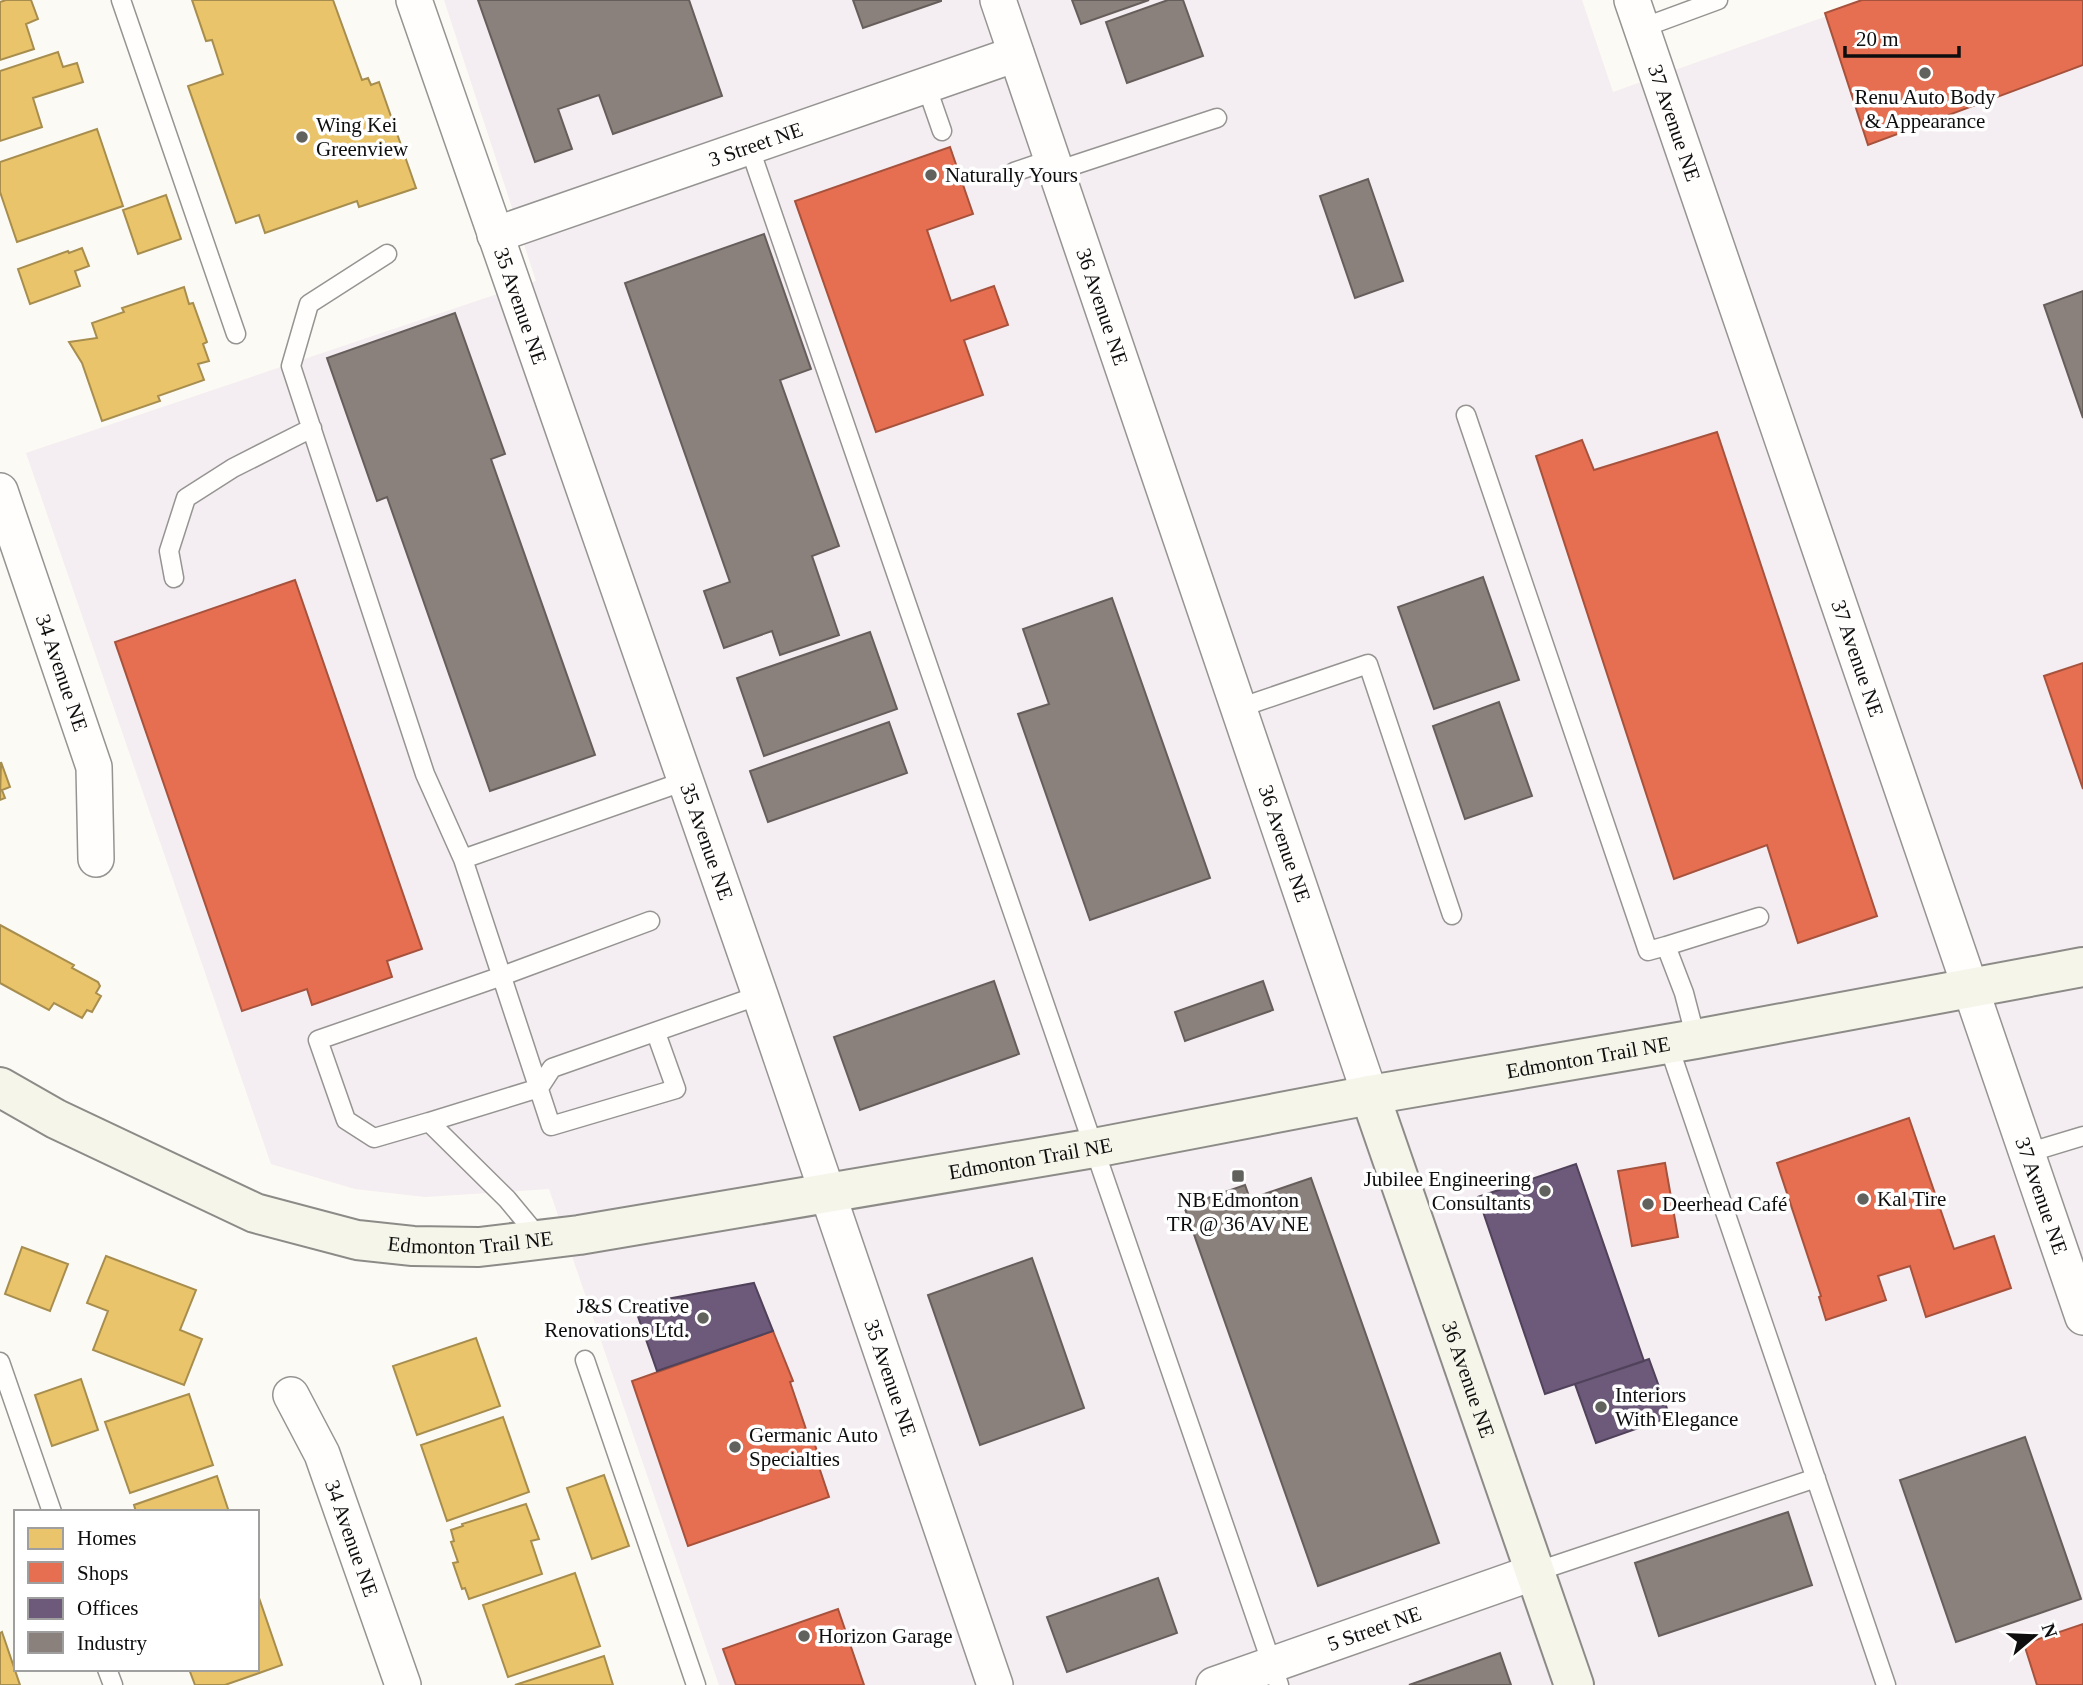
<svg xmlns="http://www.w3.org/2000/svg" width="2083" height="1685" viewBox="0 0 2083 1685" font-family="Georgia,serif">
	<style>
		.industrial { fill: #f4edf1 }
		.homes { fill: #e9c46a; stroke: #a78d4e; stroke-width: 2 }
		.shops { fill: #e76f51; stroke: #a6523d; stroke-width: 2 }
		.offices { fill: #6d597a; stroke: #50425a; stroke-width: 2 }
		.industry { fill: #8a817c; stroke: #655e5b; stroke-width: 2 }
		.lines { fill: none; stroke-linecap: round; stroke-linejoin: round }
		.lane-casing { stroke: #959492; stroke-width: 21 }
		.street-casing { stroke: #959492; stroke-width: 38 }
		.secondary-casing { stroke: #8c8b88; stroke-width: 42 }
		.lane { stroke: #fffefd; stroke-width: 18 }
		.street { stroke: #fffefd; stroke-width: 35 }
		.secondary { stroke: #f5f5ea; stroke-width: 38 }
		.poi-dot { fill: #61615e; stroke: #fff; stroke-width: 2.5 }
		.labels { text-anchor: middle; stroke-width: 7; stroke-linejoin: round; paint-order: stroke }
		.poi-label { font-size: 21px; fill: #0e0e0e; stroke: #fff; text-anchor: start }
		.street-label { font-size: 21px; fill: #0e0e0e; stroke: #fff }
	</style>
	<rect width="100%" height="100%" fill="#fcfaf4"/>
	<!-- industrial -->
	<path class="industrial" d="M 444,0 L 1582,0 L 1613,92 L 1872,0 L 2083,0 L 2083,1685 L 719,1685 L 549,1189 L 425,1197 L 355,1189 L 271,1164 L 26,453 L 536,281 Z"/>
	<!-- homes -->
	<path class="homes" d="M 6,0 L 31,0 L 38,19 L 26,24 L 34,49 L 0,60 L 0,2 Z
		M 192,0 L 333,0 L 362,80 L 368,78 L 371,85 L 379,82 L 416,188 L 359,207 L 357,201 L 265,233 L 259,215 L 236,223 L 188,86 L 223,74 L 212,40 L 206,41 Z
		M 58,52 L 63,67 L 77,63 L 83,82 L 33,98 L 42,127 L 0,141 L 0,71 Z
		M 97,129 L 123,206 L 17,242 L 0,192 L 0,162 Z
		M 166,195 L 181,239 L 138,254 L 123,210 Z
		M 82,248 L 89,266 L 75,271 L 80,286 L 30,304 L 18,269 L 68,251 L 69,253 Z
		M 184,287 L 189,304 L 193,303 L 207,342 L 203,344 L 209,361 L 198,364 L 204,380 L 158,396 L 160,401 L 102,421 L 82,363 L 69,342 L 97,338 L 92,323 L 124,312 L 122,308 Z
		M 1,762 L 10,787 L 2,790 L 5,798 L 0,800 Z
		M 0,925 L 74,965 L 72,968 L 98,982 L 100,986 L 96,993 L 101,996 L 92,1012 L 87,1010 L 82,1018 L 54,1003 L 49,1010 L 0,983 Z
		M 22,1247 L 68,1264 L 50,1311 L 5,1294 Z
		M 106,1256 L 196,1290 L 180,1330 L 202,1339 L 184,1385 L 93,1350 L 108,1311 L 87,1303 Z
		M 476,1338 L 500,1406 L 417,1435 L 393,1366 Z
		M 81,1379 L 98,1430 L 52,1446 L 35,1395 Z
		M 189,1394 L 213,1465 L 130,1493 L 105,1422 Z
		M 503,1417 L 529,1492 L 447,1521 L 421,1445 Z
		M 604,1475 L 629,1546 L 592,1559 L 567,1488 Z
		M 217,1476 L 229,1512 L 136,1512 L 134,1505 Z
		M 526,1504 L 539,1539 L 531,1541 L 542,1574 L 469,1599 L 465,1588 L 462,1589 L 453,1563 L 458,1562 L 451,1542 L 454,1541 L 451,1530 L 463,1526 L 462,1524 Z
		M 575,1573 L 600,1646 L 508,1677 L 483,1605 Z
		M 257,1592 L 282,1665 L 225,1685 L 195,1685 L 189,1669 L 257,1669 Z
		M 2,1632 L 20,1685 L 0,1685 L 0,1633 Z
		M 604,1656 L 613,1685 L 515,1685 Z"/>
	<!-- shops -->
	<path class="shops" d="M 1862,0 L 2083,0 L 2083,65 L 1868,145 L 1825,13 Z
		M 950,147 L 973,214 L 927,230 L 951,301 L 994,286 L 1008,325 L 964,340 L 983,395 L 876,432 L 795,201 Z
		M 1717,432 L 1877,916 L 1798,943 L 1767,845 L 1674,879 L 1536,456 L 1582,440 L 1594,470 Z
		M 295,580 L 422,949 L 387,961 L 392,977 L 312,1005 L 307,989 L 242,1011 L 115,642 Z
		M 2083,663 L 2083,789 L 2044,676 Z
		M 1909,1118 L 1954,1249 L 1994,1236 L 2011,1288 L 1926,1317 L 1910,1266 L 1878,1276 L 1886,1300 L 1826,1320 L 1819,1297 L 1821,1296 L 1777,1163 Z
		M 1665,1163 L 1678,1237 L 1632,1246 L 1618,1171 Z
		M 773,1331 L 793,1381 L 790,1382 L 809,1438 L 812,1436 L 819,1457 L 816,1458 L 829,1497 L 688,1546 L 632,1381 Z
		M 838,1609 L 864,1685 L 736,1685 L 723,1649 Z
		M 2083,1624 L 2083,1685 L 2037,1685 L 2024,1644 Z"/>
	<!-- offices -->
	<path class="offices" d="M 1576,1164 L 1644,1361 L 1545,1394 L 1478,1197 Z
		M 754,1283 L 773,1331 L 657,1371 L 634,1305 Z
		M 1649,1359 L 1670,1417 L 1596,1443 L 1575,1384 Z"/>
	<!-- industry -->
	<path class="industry" d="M 478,0 L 689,0 L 722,96 L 613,134 L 599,95 L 558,109 L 572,149 L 535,162 Z
		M 853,0 L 941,0 L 941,1 L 863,28 Z
		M 1072,0 L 1149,0 L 1081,24 Z
		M 1168,0 L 1183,0 L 1203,56 L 1127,83 L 1106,22 Z
		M 1368,179 L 1403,281 L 1355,298 L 1320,196 Z
		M 764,234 L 811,369 L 780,380 L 839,546 L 812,556 L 839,635 L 780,655 L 772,631 L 724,648 L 704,591 L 730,582 L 625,283 Z
		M 2083,291 L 2083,418 L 2044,305 Z
		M 455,313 L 505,454 L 491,459 L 595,755 L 490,791 L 387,497 L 377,501 L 327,358 Z
		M 1483,577 L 1519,680 L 1434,709 L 1398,607 Z
		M 1112,598 L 1210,878 L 1090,920 L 1018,714 L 1049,704 L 1023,629 Z
		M 870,632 L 897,709 L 764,756 L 737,678 Z
		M 1499,702 L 1532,796 L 1465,819 L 1433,726 Z
		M 889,722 L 907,773 L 768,822 L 750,771 Z
		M 994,981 L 1019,1054 L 860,1110 L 834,1037 Z
		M 1263,981 L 1273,1010 L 1185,1041 L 1175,1012 Z
		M 1311,1178 L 1439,1543 L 1318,1586 L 1184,1206 L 1245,1185 L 1250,1199 Z
		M 1032,1258 L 1084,1408 L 980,1445 L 928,1295 Z
		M 2025,1437 L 2081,1599 L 1956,1642 L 1900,1480 Z
		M 1788,1512 L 1812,1585 L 1659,1636 L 1635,1563 Z
		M 1158,1578 L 1177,1633 L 1067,1672 L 1047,1617 Z
		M 1500,1653 L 1511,1685 L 1409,1685 Z"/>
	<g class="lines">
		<defs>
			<path id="lane" d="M 121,0 L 236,334
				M 1642,28 L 1718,0
				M 926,85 L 942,131
				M 749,146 L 1279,1685
				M 1056,171 L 1217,118
				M 1014,172 L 1052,159
				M 387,254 L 309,304 L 291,366 L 425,774 L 463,859
				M 1466,415 L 1648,951 L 1666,946 L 1684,993 L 1696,1039
				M 174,578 L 169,551 L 186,498 L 233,468 L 312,428
				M 1239,708 L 1368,664 L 1452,915
				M 1666,946 L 1759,917
				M 656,1033 L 676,1089 L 551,1126 L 463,859 L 685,781
				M 1668,1044 L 1886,1685
				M 429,1122 L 374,1138 L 346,1120 L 318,1040 L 502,976 L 650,921
				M 2027,1153 L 2083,1136
				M 541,1240 L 507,1199 L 429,1122 L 539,1088 L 552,1068 L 760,995
				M 585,1360 L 696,1685
				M 0,1362 L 52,1512
				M 1535,1572 L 1816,1478
				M 107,1669 L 113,1685"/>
			<g id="street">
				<path id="s1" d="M 414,0 L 760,995 L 995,1685"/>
				<path id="s2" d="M 998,0 L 1370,1095"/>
				<path id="s3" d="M 1632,0 L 2083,1317"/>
				<path id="s4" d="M 495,235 L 1016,54"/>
				<path id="s5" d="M 0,491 L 94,767 L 96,859"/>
				<path id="s6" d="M 291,1395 L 322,1454 L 403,1685"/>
				<path id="s7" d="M 1214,1685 L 1535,1572"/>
			</g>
			<g id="secondary">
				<path id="s8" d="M 0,1087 L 56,1119 L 255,1213 L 357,1240 L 413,1246 L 479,1247 L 579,1235 L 1094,1148 L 1370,1095 L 1696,1039 L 2083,967"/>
				<path id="s9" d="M 1370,1095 L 1574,1685"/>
			</g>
		</defs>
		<!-- lane casing -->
		<use href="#lane" class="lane-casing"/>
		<!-- street casing -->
		<use href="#street" class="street-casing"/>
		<!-- secondary casing -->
		<use href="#secondary" class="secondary-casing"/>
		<!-- lane -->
		<use href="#lane" class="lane"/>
		<!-- street -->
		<use href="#street" class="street"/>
		<!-- secondary -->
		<use href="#secondary" class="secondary"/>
	</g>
	<!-- markers -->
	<g class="poi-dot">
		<circle cx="1925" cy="73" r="7"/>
		<circle cx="302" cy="137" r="7"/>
		<circle cx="931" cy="175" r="7"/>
		<rect x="1231" y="1169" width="14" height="14" rx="3.5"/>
		<circle cx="1545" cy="1191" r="7"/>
		<circle cx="1863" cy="1199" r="7"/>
		<circle cx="1648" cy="1204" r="7"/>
		<circle cx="703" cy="1318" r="7"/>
		<circle cx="1601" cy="1407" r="7"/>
		<circle cx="735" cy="1447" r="7"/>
		<circle cx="804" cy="1636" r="7"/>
	</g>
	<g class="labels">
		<!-- poi labels -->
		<g class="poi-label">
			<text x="1925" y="104" text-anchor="middle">Renu Auto Body<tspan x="1925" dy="24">&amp; Appearance</tspan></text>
			<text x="316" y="132">Wing Kei<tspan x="316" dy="24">Greenview</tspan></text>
			<text x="945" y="182">Naturally Yours</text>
			<text x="1531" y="1186" text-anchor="end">Jubilee Engineering<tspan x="1531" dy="24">Consultants</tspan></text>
			<text x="1877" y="1206">Kal Tire</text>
			<text x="1238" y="1207" text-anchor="middle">NB Edmonton<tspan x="1238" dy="24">TR @ 36 AV NE</tspan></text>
			<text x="1662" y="1211">Deerhead Café</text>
			<text x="689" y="1313" text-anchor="end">J&amp;S Creative<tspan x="689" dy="24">Renovations Ltd.</tspan></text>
			<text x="1615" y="1402">Interiors<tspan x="1615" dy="24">With Elegance</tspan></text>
			<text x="749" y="1442">Germanic Auto<tspan x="749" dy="24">Specialties</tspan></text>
			<text x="818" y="1643">Horizon Garage</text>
		</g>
		<!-- street labels -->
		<g class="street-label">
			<text dy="7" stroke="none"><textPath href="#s3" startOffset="130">37 Avenue NE</textPath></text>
			<text dy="7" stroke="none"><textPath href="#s4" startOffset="276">3 Street NE</textPath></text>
			<text dy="7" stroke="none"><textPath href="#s1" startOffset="324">35 Avenue NE</textPath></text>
			<text dy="7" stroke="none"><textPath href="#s2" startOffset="324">36 Avenue NE</textPath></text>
			<text dy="7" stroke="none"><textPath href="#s3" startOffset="696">37 Avenue NE</textPath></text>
			<text dy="7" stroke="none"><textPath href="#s5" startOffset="192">34 Avenue NE</textPath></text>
			<text dy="7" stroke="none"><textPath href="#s1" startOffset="891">35 Avenue NE</textPath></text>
			<text dy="7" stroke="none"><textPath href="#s2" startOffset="891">36 Avenue NE</textPath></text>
			<text dy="7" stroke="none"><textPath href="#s8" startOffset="1638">Edmonton Trail NE</textPath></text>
			<text dy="7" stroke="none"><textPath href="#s8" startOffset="1071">Edmonton Trail NE</textPath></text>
			<text dy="7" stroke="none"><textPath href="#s3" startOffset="1264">37 Avenue NE</textPath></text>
			<text dy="7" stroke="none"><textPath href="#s8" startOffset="504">Edmonton Trail NE</textPath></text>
			<text dy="7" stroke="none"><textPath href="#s1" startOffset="1458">35 Avenue NE</textPath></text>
			<text dy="7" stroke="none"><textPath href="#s9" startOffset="301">36 Avenue NE</textPath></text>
			<text dy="7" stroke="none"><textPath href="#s6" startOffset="156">34 Avenue NE</textPath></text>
			<text dy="7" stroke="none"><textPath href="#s7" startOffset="170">5 Street NE</textPath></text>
		</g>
	</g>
	<!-- legend -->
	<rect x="14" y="1510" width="245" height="161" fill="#ffffff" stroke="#9f9f9f" stroke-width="2"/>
	<rect x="28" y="1528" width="35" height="21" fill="#e9c46a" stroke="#9f9f9f" stroke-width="2"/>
	<text x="77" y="1545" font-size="21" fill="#0e0e0e">Homes</text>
	<rect x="28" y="1562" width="35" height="21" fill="#e76f51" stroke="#9f9f9f" stroke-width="2"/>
	<text x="77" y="1580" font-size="21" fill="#0e0e0e">Shops</text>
	<rect x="28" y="1598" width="35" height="21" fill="#6d597a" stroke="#9f9f9f" stroke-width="2"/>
	<text x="77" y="1615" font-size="21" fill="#0e0e0e">Offices</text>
	<rect x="28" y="1632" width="35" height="21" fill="#8a817c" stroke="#9f9f9f" stroke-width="2"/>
	<text x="77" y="1650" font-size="21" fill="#0e0e0e">Industry</text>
	<!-- north arrow -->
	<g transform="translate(2034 1636) rotate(71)" stroke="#ffffff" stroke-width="5" paint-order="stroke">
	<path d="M0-5L12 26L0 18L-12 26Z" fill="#0e0e0e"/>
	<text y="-10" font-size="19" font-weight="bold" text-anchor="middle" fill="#0e0e0e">N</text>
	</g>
	<!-- scale -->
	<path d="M1845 46v10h114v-10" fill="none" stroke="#0e0e0e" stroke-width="3.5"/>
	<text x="1856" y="46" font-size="21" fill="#0e0e0e" stroke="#ffffff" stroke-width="5" paint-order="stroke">20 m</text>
</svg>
